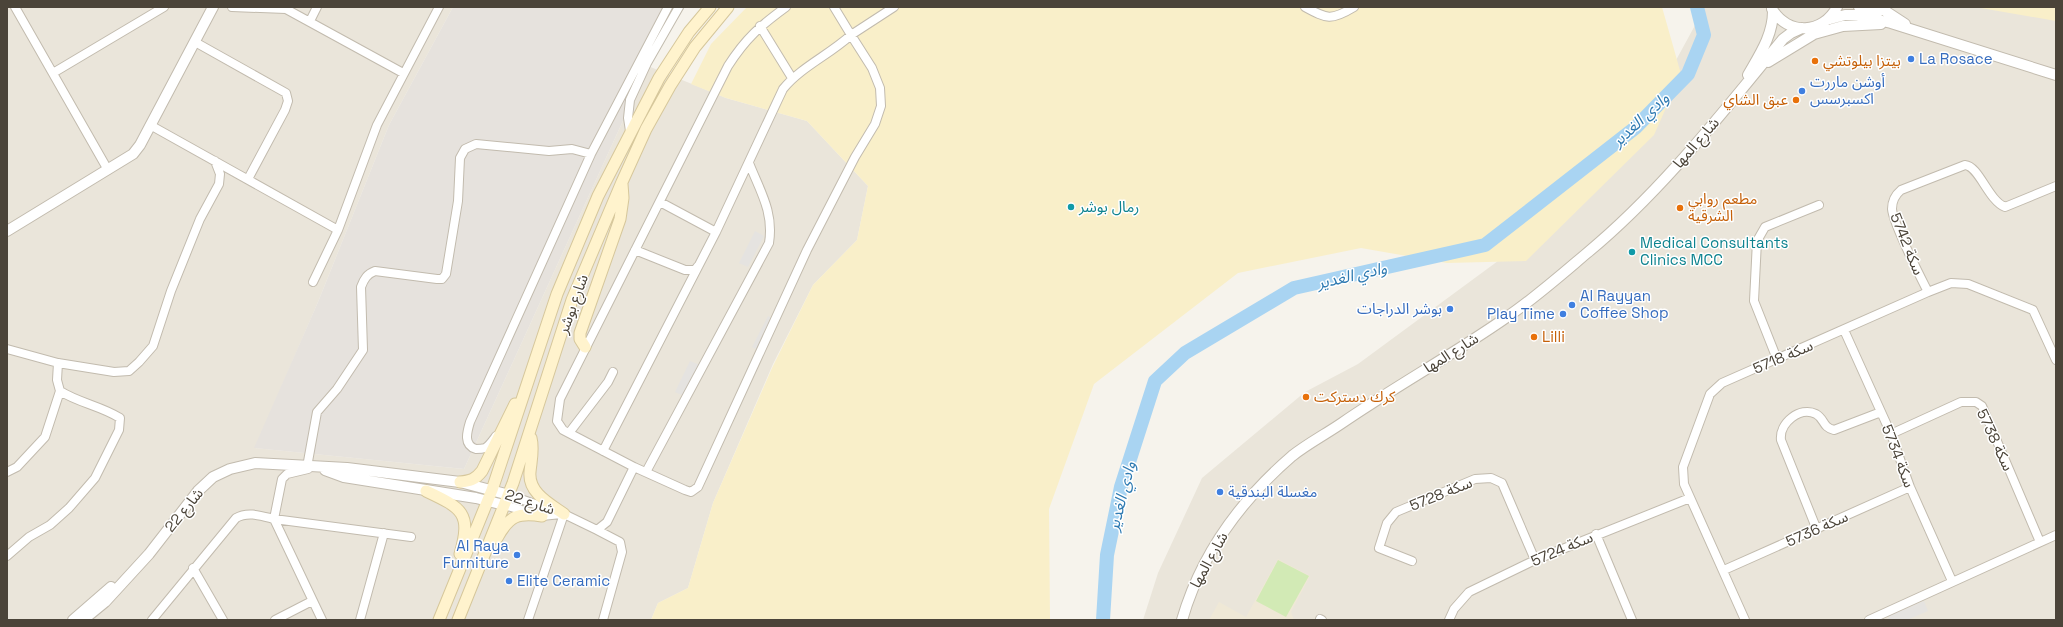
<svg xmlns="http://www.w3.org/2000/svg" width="2063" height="627" viewBox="0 0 2063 627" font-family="'Space Grotesk','Noto Sans Arabic',sans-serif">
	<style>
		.residential { fill: #eae5da }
		.industrial { fill: #e6e2dd }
		.education { fill: #efe8d6 }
		.green { fill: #d2eab5 }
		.sand { fill: #f9efc9 }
		.parking { fill: #e5e3e0 }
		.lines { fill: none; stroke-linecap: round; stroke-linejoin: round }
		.river { stroke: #a9d4f2; stroke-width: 14 }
		.minor-casing { stroke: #c2bbae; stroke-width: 10 }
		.tertiary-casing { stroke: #c2bbae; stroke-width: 12 }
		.secondary-casing { stroke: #d6c79b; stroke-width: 13 }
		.minor { stroke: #fff; stroke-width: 8 }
		.tertiary { stroke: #fff; stroke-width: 10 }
		.secondary { stroke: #fff3cd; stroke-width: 11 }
		.shop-dot { fill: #3f7fe0; stroke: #fff; stroke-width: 1.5 }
		.food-dot { fill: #e8710a; stroke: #fff; stroke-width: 1.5 }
		.culture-dot { fill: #0f9aa8; stroke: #fff; stroke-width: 1.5 }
		.labels { text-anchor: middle; stroke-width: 3; stroke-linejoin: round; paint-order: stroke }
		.shop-label { font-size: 15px; fill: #366cbe; stroke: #fff; text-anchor: start }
		.food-label { font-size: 15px; fill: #c56008; stroke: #fff; text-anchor: start }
		.street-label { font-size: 15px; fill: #4b4439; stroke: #fff }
		.culture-label { font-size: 15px; fill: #0d838f; stroke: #fff; text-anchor: start }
		.water-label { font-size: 16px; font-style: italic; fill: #2e7ab2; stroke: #fff }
	</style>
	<rect width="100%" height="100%" fill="#f6f3ec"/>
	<!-- residential -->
	<path class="residential" d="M 7,7 L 453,7 L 389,125 L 318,302 L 255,448 L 464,469 L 648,66 L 726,98 L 807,121 L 868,186 L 857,240 L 813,285 L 773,364 L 713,503 L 688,588 L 658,603 L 651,620 L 7,620 Z
		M 1705,7 L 2007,7 L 2056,14 L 2056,620 L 1143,620 L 1158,573 L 1202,478 L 1305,392 L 1358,364 L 1536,233 L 1639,128 Z"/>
	<!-- industrial -->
	<path class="industrial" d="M 453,7 L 685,7 L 648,66 L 464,469 L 254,448 L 318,302 L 389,125 Z"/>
	<!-- education -->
	<path class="education" d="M 1278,559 L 1310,576 L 1291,612 L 1294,620 L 1209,620 L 1219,602 L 1246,617 Z"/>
	<!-- green -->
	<path class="green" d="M 1278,560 L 1309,576 L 1286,617 L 1256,601 Z"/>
	<!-- sand -->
	<path class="sand" d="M 747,7 L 1662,7 L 1681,74 L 1654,135 L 1526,261 L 1447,263 L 1361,248 L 1238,273 L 1094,384 L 1049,509 L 1050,620 L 651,620 L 658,603 L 688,588 L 713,503 L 772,368 L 813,285 L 857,240 L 868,186 L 807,121 L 726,98 L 691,84 L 711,44 Z
		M 1975,7 L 2056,7 L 2056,21 Z"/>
	<!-- parking -->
	<path class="parking" d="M 755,231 L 764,236 L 748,267 L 739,263 Z
		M 768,316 L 776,320 L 760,351 L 752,347 Z
		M 690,361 L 700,365 L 684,396 L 675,392 Z
		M 1924,601 L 1928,611 L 1907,620 L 1889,620 L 1888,616 Z"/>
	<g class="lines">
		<!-- river -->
		<path class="river" d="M 1103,620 L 1107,555 L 1121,487 L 1155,381 L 1185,353 L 1294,288 L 1485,245 L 1635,128 L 1688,74 L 1704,35 L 1697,7"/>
		<defs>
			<path id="minor" d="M 15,7 L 108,170
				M 232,7 L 286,9 L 403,73
				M 834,7 L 851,35 L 894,7
				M 1305,7 C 1327,19 1331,21 1354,7
				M 310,21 L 317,7
				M 760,26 L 792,78
				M 195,42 L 286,93 L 288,101 L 285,110 L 248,179
				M 53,73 L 164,7
				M 150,125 L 338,230
				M 630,131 L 628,118 L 630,100 L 647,63 L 679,7
				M 660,202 L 716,232
				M 635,250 L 685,270 L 695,270 L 698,266
				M 313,282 L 338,230 L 377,125 L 439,7
				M 1928,292 C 1920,276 1893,224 1892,209 C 1892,201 1895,195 1901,190 L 1965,165 C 1979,166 1988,200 2005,207 L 2056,186
				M 1844,330 L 1891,434 L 1910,487 L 1952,581
				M 7,349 L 58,363 L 114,372 L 129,371 L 139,362 L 153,346 L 171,291 L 200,219 L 219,184 L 220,174 L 215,161
				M 1777,359 L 1754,301 L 1757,241 L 1765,227 L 1819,205
				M 569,433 L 608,382 L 613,372
				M 1891,434 L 1961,402 L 1976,402 L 1982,406 L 2040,542
				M 496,436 C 493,440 489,446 485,448 C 482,449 479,449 476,449 C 463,445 467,432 470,422 L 591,154 L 668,7
				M 603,451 L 716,232 L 783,89 C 801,67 829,55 851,35 L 872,68 L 880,88 L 881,106 L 875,124 L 855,157 L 807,250 L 698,487 L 691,492 L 685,490 L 634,467
				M 307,467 L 317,412 L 337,389 L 363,350 L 361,287 C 364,279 367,274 375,271 L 437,279 L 442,279 L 446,274 L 458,201 L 460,158 L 465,149 L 476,144 L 549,151 L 572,149 L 591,154
				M 7,472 L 17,467 L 45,437 L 60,391
				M 646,472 L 769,243 C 774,212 760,191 749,163
				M 509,495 L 564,514 L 597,530 L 607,522 L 634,467 L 563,430 L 557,421 L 560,399 L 728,66 C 746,38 760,26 786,7
				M 504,505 L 542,516 L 561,514
				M 597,530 L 620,542 L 622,552 L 603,620
				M 1817,530 L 1781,440 C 1779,423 1800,406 1816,414 C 1825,419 1822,427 1834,430 L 1881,412
				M 1596,534 L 1632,620
				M 7,556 L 29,537 L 50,525 L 69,508 L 95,478 L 119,430 L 120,418 C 101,406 79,403 60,391 L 57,380 L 58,363
				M 1412,561 L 1379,548 L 1387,523 L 1396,512 L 1475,479 L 1491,478 L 1502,483 L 1535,560
				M 193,568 L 223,620
				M 1724,570 L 1910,487
				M 1320,619 L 1322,620
				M 152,620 L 236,518 C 248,511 262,516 274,519 L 282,479 L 287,474 L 308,469
				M 275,620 L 312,601
				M 322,620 L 274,519 L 411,537
				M 360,620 L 384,533
				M 528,620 L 564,514
				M 1449,620 L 1454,609 L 1469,592 L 1535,560 L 1690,498
				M 1745,620 L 1684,484 L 1683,467 L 1710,394 L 1722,383 L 1928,292 L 1951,283 L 1968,284 L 2033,310 L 2056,360
				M 1869,620 L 2056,535"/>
			<path id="tertiary" d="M 1859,7 L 1877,14
				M 1879,7 L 1905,24
				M 1772,9 C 1788,36 1823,34 1837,7
				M 1830,19 L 1845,15 L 1857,15 L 1891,23 L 2056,75
				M 1768,62 L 1814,34 L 1843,26 L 1881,24
				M 1748,75 C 1760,54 1773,35 1773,11
				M 7,231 L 133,154 L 140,145 L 213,7
				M 325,470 L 344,477 L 476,498 L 504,505
				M 73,620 L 111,587
				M 83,620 L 105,602 L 149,554 L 198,491 L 213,477 L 230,469 L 255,463 L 347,468 L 460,482 L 509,495
				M 1182,620 C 1201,554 1240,501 1292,456 C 1307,444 1326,434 1342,423 C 1396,386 1454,354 1507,317 C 1535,298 1561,275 1587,253 C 1662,191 1722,113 1783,39 L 1791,33 L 1802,28"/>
			<path id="secondary" d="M 585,347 L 580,339 L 580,333 L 620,219 L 623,198 L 622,184
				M 531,438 C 534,449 531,461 530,472 C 528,493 550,504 564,514
				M 460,482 C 470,481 475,480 482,471 L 515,404
				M 426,491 C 462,508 472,513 460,554
				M 497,538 C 509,516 518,512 542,516
				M 439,620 L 492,490 L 557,294 L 598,196 L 659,78 L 689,32 L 710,7
				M 458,620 L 513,483 L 572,300 L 622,182 L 646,129 L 670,86 L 695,47 L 728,7"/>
		</defs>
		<!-- minor casing -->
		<use href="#minor" class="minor-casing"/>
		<!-- tertiary casing -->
		<use href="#tertiary" class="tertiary-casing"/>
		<!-- secondary casing -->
		<use href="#secondary" class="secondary-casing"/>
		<!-- minor -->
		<use href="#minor" class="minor"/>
		<!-- tertiary -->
		<use href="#tertiary" class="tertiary"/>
		<!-- secondary -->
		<use href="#secondary" class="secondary"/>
	</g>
	<!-- markers -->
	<g class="shop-dot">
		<circle cx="1911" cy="59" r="4"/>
		<circle cx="1802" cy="91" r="4"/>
		<circle cx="1572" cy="305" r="4"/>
		<circle cx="1450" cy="309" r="4"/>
		<circle cx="1563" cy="314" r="4"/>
		<circle cx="1220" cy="492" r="4"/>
		<circle cx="517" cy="555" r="4"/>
		<circle cx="509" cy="581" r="4"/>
	</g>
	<g class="food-dot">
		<circle cx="1815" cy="61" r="4"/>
		<circle cx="1796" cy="100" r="4"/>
		<circle cx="1680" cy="208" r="4"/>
		<circle cx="1534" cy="337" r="4"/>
		<circle cx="1306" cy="397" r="4"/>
	</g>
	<g class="culture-dot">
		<circle cx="1071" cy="207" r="4"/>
		<circle cx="1632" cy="252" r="4"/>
	</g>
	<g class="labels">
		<!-- shop labels -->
		<g class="shop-label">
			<text x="1919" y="64">La Rosace</text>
			<text x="1810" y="87">أوشن ماررت<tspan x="1810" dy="17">اكسبرسس</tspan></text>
			<text x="1580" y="301">Al Rayyan<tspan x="1580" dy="17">Coffee Shop</tspan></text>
			<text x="1442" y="314" text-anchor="end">بوشر الدراجات</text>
			<text x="1555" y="319" text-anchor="end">Play Time</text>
			<text x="1228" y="497">مغسلة البندقية</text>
			<text x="509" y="551" text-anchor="end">Al Raya<tspan x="509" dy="17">Furniture</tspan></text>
			<text x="517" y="586">Elite Ceramic</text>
		</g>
		<!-- food labels -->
		<g class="food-label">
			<text x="1823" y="66">بيتزا بيلوتشي</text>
			<text x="1788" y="105" text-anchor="end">عبق الشاي</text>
			<text x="1688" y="204">مطعم روابي<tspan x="1688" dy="17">الشرقية</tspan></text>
			<text x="1542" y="342">Lilli</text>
			<text x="1314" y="402">كرك دستركت</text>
		</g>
		<!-- street labels -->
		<g class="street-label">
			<text transform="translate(1696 143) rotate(-49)" y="5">شارع المها</text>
			<text transform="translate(1907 244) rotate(68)" y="5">سكة 5742</text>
			<text transform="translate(573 304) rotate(-70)" y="5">شارع بوشر</text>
			<text transform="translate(1451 353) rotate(-32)" y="5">شارع المها</text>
			<text transform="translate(1783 357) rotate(-23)" y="5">سكة 5718</text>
			<text transform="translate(1995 440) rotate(65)" y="5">سكة 5738</text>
			<text transform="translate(1898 456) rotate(69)" y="5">سكة 5734</text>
			<text transform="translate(1441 494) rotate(-22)" y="5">سكة 5728</text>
			<text transform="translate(530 502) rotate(18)" y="5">شارع 22</text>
			<text transform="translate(184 510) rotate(-51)" y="5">شارع 22</text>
			<text transform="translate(1817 529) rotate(-24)" y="5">سكة 5736</text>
			<text transform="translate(1562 549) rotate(-23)" y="5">سكة 5724</text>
			<text transform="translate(1209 560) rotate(-61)" y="5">شارع المها</text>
		</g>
		<!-- culture labels -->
		<g class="culture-label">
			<text x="1079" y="212">رمال بوشر</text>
			<text x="1640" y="248">Medical Consultants<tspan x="1640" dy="17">Clinics MCC</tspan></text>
		</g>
		<!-- water labels -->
		<g class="water-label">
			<text transform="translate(1640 119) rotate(-43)" y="6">وادي الغدير</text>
			<text transform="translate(1352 275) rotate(-13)" y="6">وادي الغدير</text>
			<text transform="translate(1121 496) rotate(-76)" y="6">وادي الغدير</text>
		</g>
	</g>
	<!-- border -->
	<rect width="2063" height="627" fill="none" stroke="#4b4439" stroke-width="16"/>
</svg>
